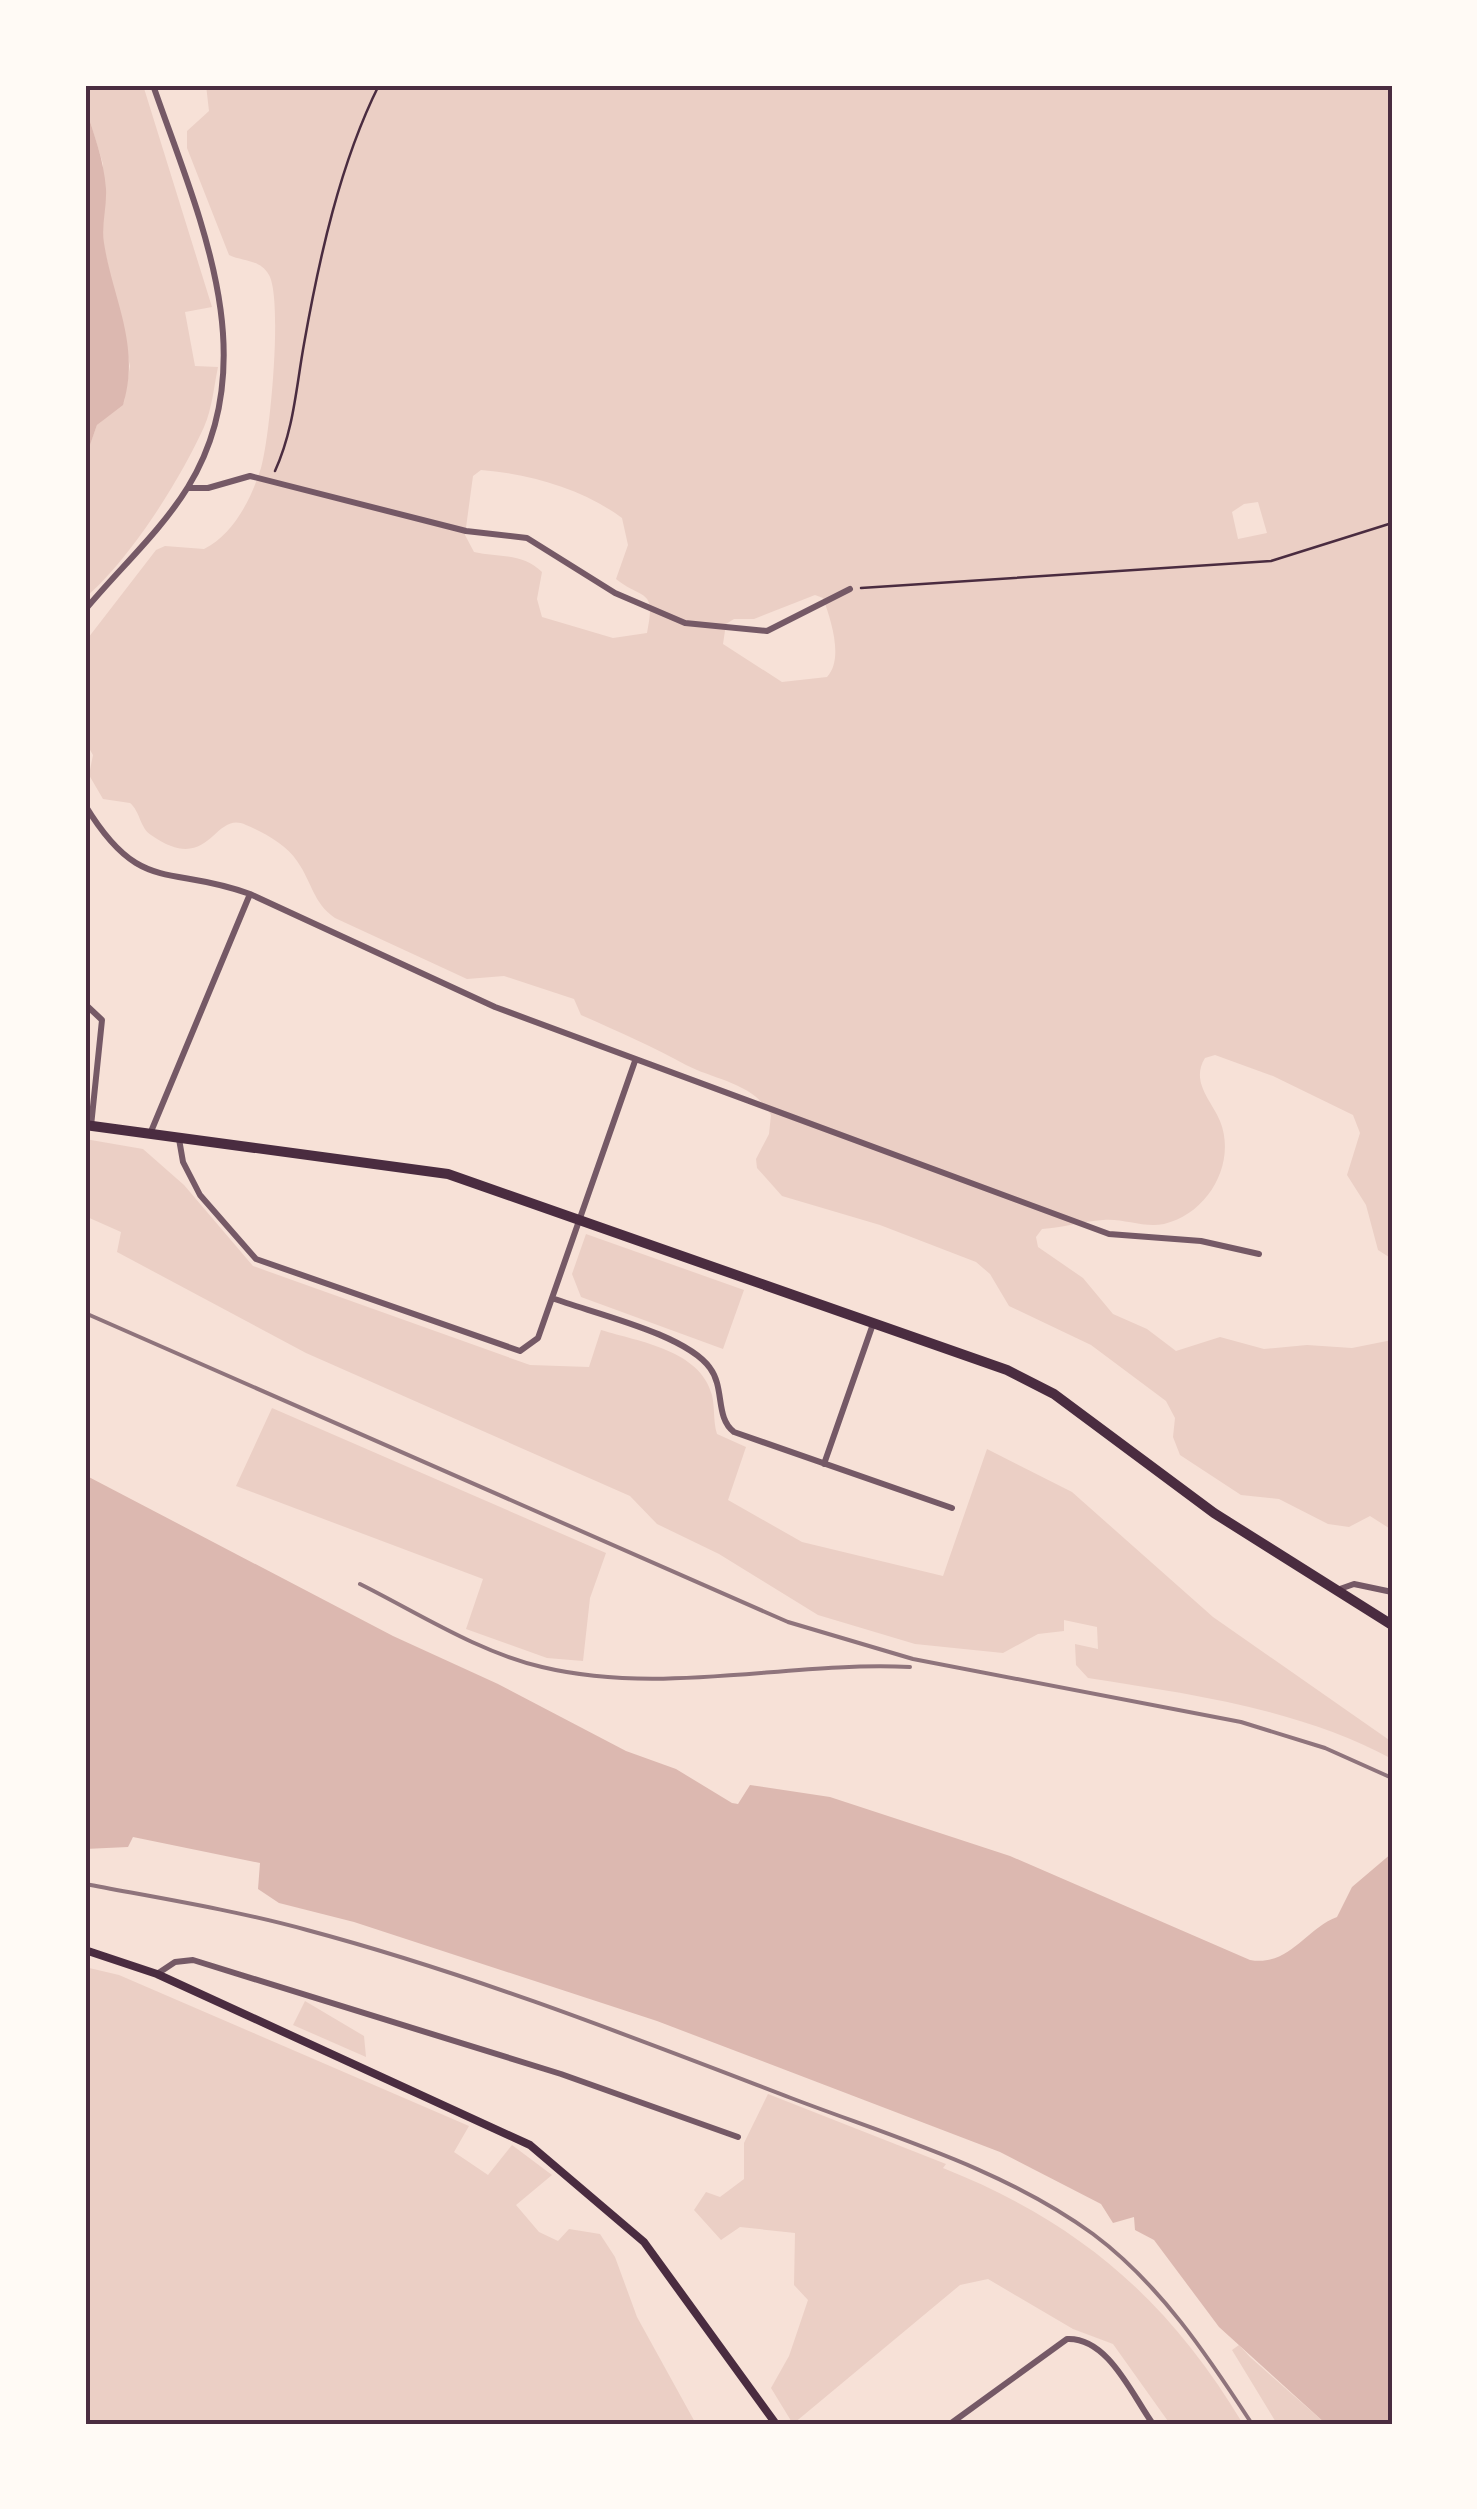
<svg xmlns="http://www.w3.org/2000/svg" width="1477" height="2509" viewBox="0 0 1477 2509" font-family="'Sofia Sans Condensed',sans-serif">
	<style>
		.green { fill: #ebcfc5; fill-rule: evenodd }
		.water { fill: #dcb8b0 }
		.lines { fill: none; stroke-linecap: round; stroke-linejoin: round }
		.path { stroke: #4a2c40; stroke-width: 2.5 }
		.minor { stroke: #755966; stroke-width: 6 }
		.secondary { stroke: #4a2c40; stroke-width: 8 }
		.trunk { stroke: #4a2c40; stroke-width: 10 }
		.rail { stroke: #8f747c; stroke-width: 4 }
		.neatline { fill: none; stroke: #4a2c40; stroke-width: 4 }
	</style>
	<rect width="100%" height="100%" fill="#f7e1d7"/>
	<!-- green -->
	<path class="green" d="M 85,85 L 143,85 L 212,307 L 185,312 L 195,366 L 218,367 C 214,386 212,409 204,427 C 179,482 130,559 85,598 L 86,455 L 97,425 L 124,402 L 130,366 L 103,242 L 103,164 L 85,105 Z
		M 206,85 L 1392,85 L 1392,1259 L 1378,1250 L 1366,1205 L 1347,1175 L 1360,1133 L 1353,1115 L 1273,1076 L 1215,1055 L 1205,1058 C 1190,1082 1212,1101 1220,1121 C 1237,1163 1208,1214 1164,1224 C 1143,1228 1123,1218 1103,1220 C 1082,1221 1063,1228 1042,1229 L 1036,1237 L 1038,1247 L 1083,1278 L 1113,1314 L 1147,1329 L 1176,1351 L 1220,1337 L 1264,1349 L 1307,1345 L 1352,1348 L 1392,1340 L 1392,1530 L 1370,1516 L 1349,1527 L 1328,1524 L 1279,1499 L 1241,1495 L 1180,1455 L 1173,1437 L 1175,1418 L 1166,1401 L 1091,1345 L 1009,1306 L 990,1274 L 976,1262 L 880,1225 L 782,1196 L 757,1168 L 756,1159 L 769,1134 L 771,1115 C 754,1083 715,1080 686,1065 C 652,1046 617,1031 581,1015 L 574,999 L 504,976 L 467,979 L 335,918 C 313,903 312,882 297,861 C 287,845 263,832 246,825 C 213,809 211,877 151,835 C 140,828 140,811 130,803 L 103,799 L 89,775 L 93,755 L 85,741 L 85,642 L 156,550 L 165,546 L 204,549 C 234,534 251,499 261,468 C 270,438 283,300 269,275 C 260,259 244,262 229,255 L 187,148 L 187,131 L 209,111 ZM 481,470 C 530,474 583,489 622,518 L 628,545 L 616,579 C 644,601 656,587 647,633 L 613,638 L 542,617 L 537,599 L 542,572 C 522,552 498,558 474,552 L 465,535 L 473,476 ZM 1258,502 L 1267,533 L 1238,539 L 1232,512 L 1244,504 ZM 815,595 L 823,598 C 831,620 844,659 827,677 L 782,682 L 723,644 L 726,624 L 734,619 L 754,619 Z
		M 85,1139 L 143,1149 L 184,1185 L 253,1266 L 530,1365 L 589,1367 L 601,1330 C 640,1342 700,1350 712,1395 C 715,1408 713,1421 717,1434 L 746,1447 L 728,1500 L 802,1542 L 943,1576 L 987,1449 L 1072,1492 L 1213,1617 L 1392,1742 L 1392,1759 C 1300,1709 1190,1694 1088,1678 L 1076,1665 L 1075,1644 L 1098,1649 L 1097,1627 L 1064,1620 L 1064,1631 L 1038,1634 L 1003,1653 L 915,1644 L 818,1615 L 719,1554 L 657,1524 L 630,1496 L 306,1353 L 117,1252 L 121,1232 L 85,1216 Z
		M 586,1234 L 744,1290 L 723,1349 L 581,1297 L 572,1274 Z
		M 272,1408 L 606,1553 L 590,1598 L 583,1661 L 547,1658 L 466,1629 L 483,1579 L 236,1486 Z
		M 85,1967 L 119,1975 L 469,2126 L 454,2152 L 488,2175 L 512,2145 L 552,2175 L 516,2205 L 539,2232 L 558,2241 L 569,2229 L 600,2234 L 615,2257 L 637,2317 L 696,2424 L 85,2424 Z
		M 305,2001 L 364,2036 L 366,2057 L 293,2025 Z
		M 768,2094 L 946,2164 L 943,2168 C 1079,2222 1168,2299 1243,2424 L 1170,2424 L 1113,2344 L 1073,2329 L 988,2279 L 960,2285 L 793,2424 L 771,2388 L 789,2356 L 808,2300 L 794,2285 L 795,2233 L 740,2227 L 721,2240 L 694,2210 L 706,2192 L 720,2197 L 744,2179 L 744,2143 Z
		M 1239,2345 L 1250,2357 L 1326,2424 L 1277,2424 L 1232,2350 Z"/>
	<!-- water -->
	<path class="water" d="M 85,105 C 93,133 104,159 106,189 C 107,207 101,226 104,243 C 113,300 141,345 123,405 L 97,425 L 85,459 Z
		M 85,1475 L 393,1636 L 498,1684 L 626,1751 L 676,1769 L 732,1803 L 738,1804 L 750,1785 L 830,1797 L 1010,1856 L 1250,1960 C 1289,1967 1305,1929 1337,1917 L 1352,1887 L 1392,1853 L 1392,2424 L 1326,2424 L 1219,2327 L 1154,2240 L 1135,2230 L 1134,2217 L 1113,2223 L 1101,2204 L 1000,2152 L 657,2021 L 354,1922 L 279,1903 L 258,1889 L 260,1863 L 133,1837 L 128,1847 L 85,1849 Z"/>
	<g class="lines">
		<!-- path -->
		<path class="path" d="M 275,471 C 294,429 296,388 304,344 C 319,259 340,163 379,85
			M 861,588 L 1271,561 L 1392,523"/>
		<!-- minor -->
		<path class="minor" d="M 188,488 L 208,488 L 250,476 L 466,531 L 527,538 L 615,593 L 685,623 L 767,631 L 850,589
			M 85,610 C 118,570 161,531 188,487 C 267,359 197,212 153,85
			M 85,805 C 140,896 169,864 250,894 L 495,1007 L 1109,1234 L 1201,1241 L 1259,1254
			M 85,1004 L 102,1020 L 91,1126
			M 150,1134 L 250,894
			M 179,1139 L 183,1162 L 200,1195 L 256,1259 L 520,1351 L 538,1338 L 635,1061
			M 552,1298 C 592,1313 686,1334 710,1368 C 725,1388 715,1418 734,1432 L 952,1508
			M 824,1464 L 873,1324
			M 1337,1590 L 1354,1584 L 1392,1592
			M 157,1974 L 175,1962 L 193,1960 L 561,2074 L 738,2137
			M 950,2424 L 1067,2339 C 1108,2337 1132,2395 1153,2424"/>
		<!-- secondary -->
		<path class="secondary" d="M 85,1950 L 157,1974 L 530,2145 L 644,2242 L 776,2424"/>
		<!-- trunk -->
		<path class="trunk" d="M 85,1125 L 448,1174 L 1007,1370 L 1054,1394 L 1214,1513 L 1392,1625"/>
		<!-- rail -->
		<path class="rail" d="M 85,1313 L 788,1622 L 913,1659 L 1241,1722 L 1325,1748 L 1392,1778
			M 360,1584 C 418,1613 478,1652 542,1667 C 663,1696 788,1661 910,1667
			M 85,1884 C 159,1898 234,1910 307,1930 C 472,1974 632,2037 791,2098 C 893,2137 1004,2169 1093,2234 C 1160,2284 1207,2355 1252,2424"/>
	</g>
	<!-- border -->
	<rect width="1477" height="2509" fill="none" stroke="#fffaf5" stroke-width="175"/>
	<rect x="88" y="88" width="1302" height="2334" class="neatline"/>
</svg>
